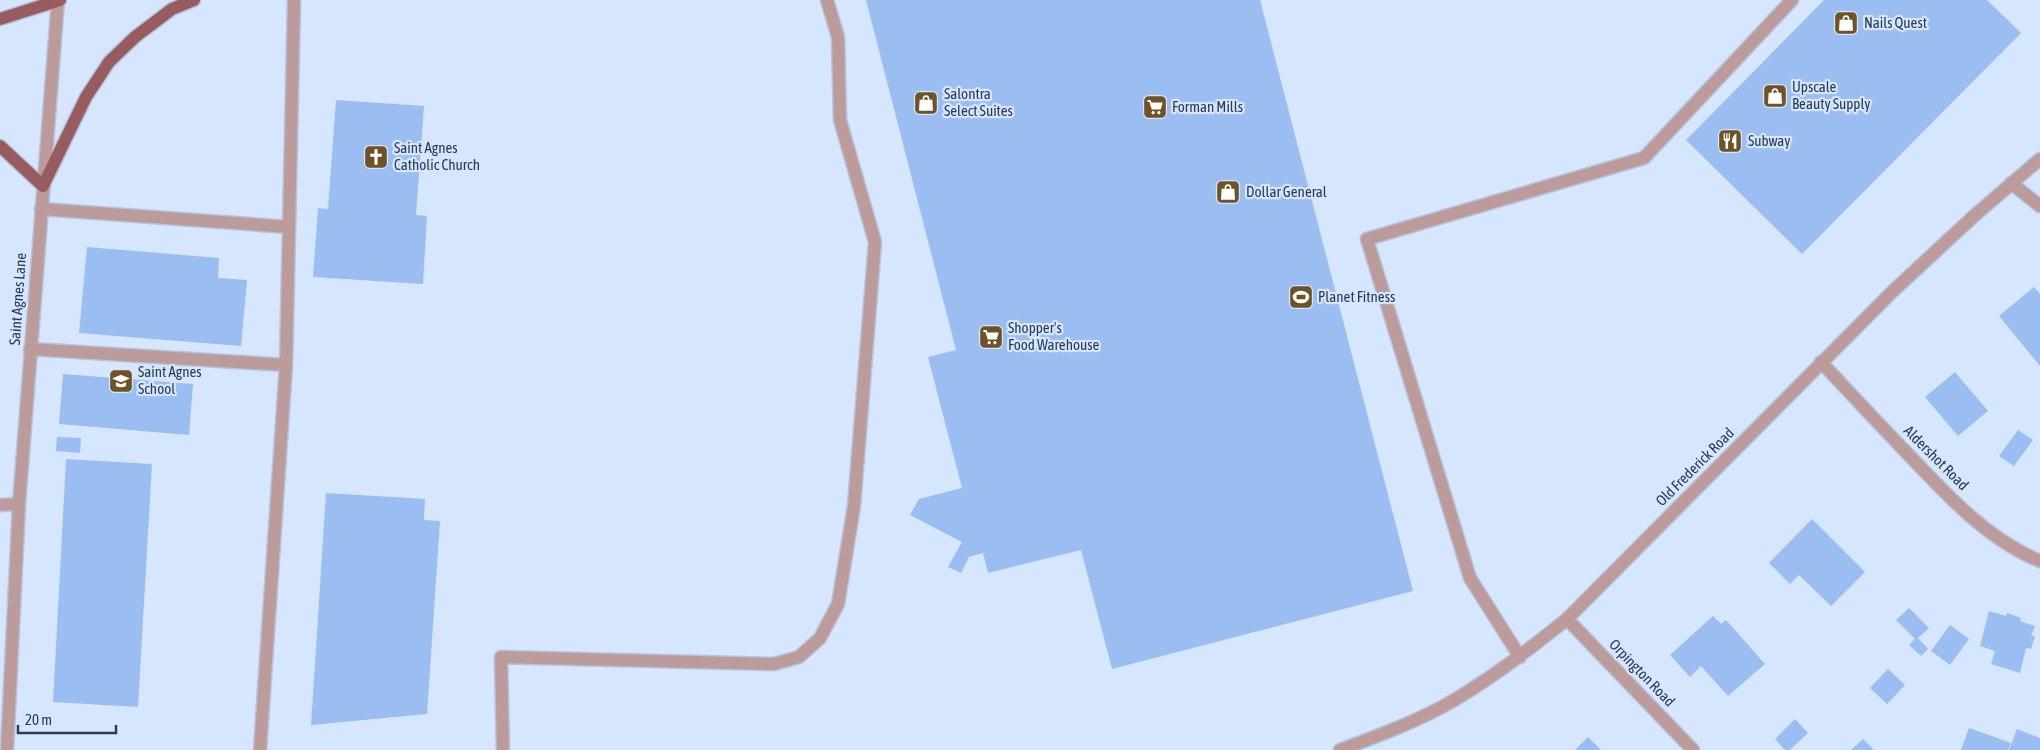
<svg xmlns="http://www.w3.org/2000/svg" width="2040" height="750" viewBox="0 0 2040 750" font-family="'Asap Condensed',sans-serif">
	<style>
		.building { fill: #9abef2 }
		.lines { fill: none; stroke-linecap: round; stroke-linejoin: round }
		.minor-casing { stroke: #b3c4db; stroke-width: 15 }
		.major-casing { stroke: #b3c4db; stroke-width: 15 }
		.minor { stroke: #be9b9b; stroke-width: 12 }
		.major { stroke: #985c5f; stroke-width: 12 }
		.labels { text-anchor: middle; stroke-width: 4.5; stroke-linejoin: round; paint-order: stroke }
		.poi-label { font-size: 15px; fill: #2a3a51; stroke: #d5e6fe; text-anchor: start }
		.street-label { font-size: 15px; fill: #2a3a51; stroke: #d5e6fe }
	</style>
	<rect width="100%" height="100%" fill="#d5e6fe"/>
	<!-- building -->
	<path class="building" d="M 866,0 L 1260,0 L 1413,591 L 1112,669 L 1081,550 L 988,573 L 983,553 L 969,557 L 961,573 L 948,567 L 962,542 L 910,515 L 919,499 L 962,488 L 928,357 L 956,350 Z
		M 1824,0 L 1987,0 L 2021,33 L 1802,254 L 1686,140 Z
		M 336,100 L 424,106 L 416,215 L 427,216 L 423,284 L 313,277 L 318,208 L 328,209 Z
		M 87,247 L 219,258 L 218,278 L 247,280 L 241,346 L 79,333 Z
		M 2034,287 L 2040,294 L 2040,366 L 1999,316 Z
		M 1955,372 L 1988,411 L 1958,436 L 1925,397 Z
		M 63,374 L 193,384 L 189,435 L 59,424 Z
		M 2018,430 L 2033,440 L 2014,466 L 1999,456 Z
		M 57,437 L 81,438 L 80,453 L 56,451 Z
		M 66,459 L 152,464 L 138,707 L 53,702 Z
		M 326,493 L 425,499 L 424,520 L 440,521 L 427,714 L 311,725 Z
		M 1812,519 L 1865,572 L 1831,606 L 1799,575 L 1790,584 L 1769,563 Z
		M 1909,608 L 1929,628 L 1918,638 L 1928,649 L 1921,656 L 1909,645 L 1915,639 L 1896,620 Z
		M 1989,611 L 2006,616 L 2007,613 L 2021,618 L 2020,621 L 2035,626 L 2031,636 L 2035,636 L 2031,649 L 2026,648 L 2020,673 L 1991,664 L 1995,651 L 1980,646 Z
		M 1713,616 L 1721,624 L 1726,620 L 1765,664 L 1728,696 L 1701,666 L 1690,677 L 1670,655 Z
		M 1950,625 L 1969,639 L 1950,665 L 1931,651 Z
		M 1888,669 L 1905,685 L 1887,704 L 1870,688 Z
		M 1795,719 L 1808,733 L 1790,750 L 1785,750 L 1775,739 Z
		M 1969,728 L 2011,743 L 2008,750 L 1961,750 Z
		M 2017,729 L 2040,738 L 2040,750 L 2009,750 Z
		M 1588,737 L 1601,750 L 1575,750 Z
		M 1863,739 L 1874,750 L 1851,750 Z"/>
	<g class="lines">
		<defs>
			<path id="minor" d="M 2011,183 L 2040,206
				M 41,209 L 289,227
				M 30,349 L 286,365
				M 1821,362 C 1849,392 1877,422 1905,451 C 1944,492 1986,539 2040,561
				M 0,505 L 19,504
				M 1567,619 L 1693,750
				M 1520,657 L 1470,578 L 1367,239 L 1644,158 L 1792,0
				M 7,750 L 19,504 L 58,0
				M 260,750 L 286,365 L 294,0
				M 503,750 L 501,657 L 774,664 L 799,657 L 820,638 L 838,604 L 854,506 L 875,242 L 840,120 L 838,37 L 827,0
				M 1340,750 C 1375,737 1410,724 1442,707 C 1487,682 1527,651 1567,619 L 1893,291 L 1974,216 L 2040,159"/>
			<path id="major" d="M 0,19 L 60,0
				M 0,146 L 43,186 L 86,97 L 109,62 L 135,37 L 172,9 L 194,0"/>
		</defs>
		<!-- minor casing -->
		<use href="#minor" class="minor-casing"/>
		<!-- major casing -->
		<use href="#major" class="major-casing"/>
		<!-- minor -->
		<use href="#minor" class="minor"/>
		<!-- major -->
		<use href="#major" class="major"/>
	</g>
	<!-- icons -->
	<defs>
		<symbol id="shop-square" viewBox="-11 -11 22 22"><rect x="-9" y="-9" width="18" height="18" rx="4" fill="#6f5325" stroke="#d5e6fe"/><path d="M-5-2.5h2.3a2.7 3.5 0 0 1 5.4 0H5L5.5 6h-11ZM-1.5-2.5h3a1.5 2.3 0 0 0-3 0Z" fill="#fff"/></symbol>
		<symbol id="supermarket-square" viewBox="-11 -11 22 22"><rect x="-9" y="-9" width="18" height="18" rx="4" fill="#6f5325" stroke="#d5e6fe"/><path d="M-6-5.5h2.5l.6 2H6L4.5 2H-2.5L-4.4-4H-6ZM-1.5 3.2a1.3 1.3 0 1 0 .1 0ZM3 3.2a1.3 1.3 0 1 0 .1 0Z" fill="#fff"/></symbol>
		<symbol id="restaurant-square" viewBox="-11 -11 22 22"><rect x="-9" y="-9" width="18" height="18" rx="4" fill="#6f5325" stroke="#d5e6fe"/><path d="M-5-6h1v4h1v-4h1v4h1v-4h1v5L-1.5 .5V6h-2V.5L-5-1ZM5-6V6H3V1.5H1.5Q1.5-4 5-6Z" fill="#fff"/></symbol>
		<symbol id="church-square" viewBox="-11 -11 22 22"><rect x="-9" y="-9" width="18" height="18" rx="4" fill="#6f5325" stroke="#d5e6fe"/><path d="M-1.2-6h2.4v3.5h3.3v2.4h-3.3V6h-2.4V-.1h-3.3v-2.4h3.3Z" fill="#fff"/></symbol>
		<symbol id="stadium-square" viewBox="-11 -11 22 22"><rect x="-9" y="-9" width="18" height="18" rx="4" fill="#6f5325" stroke="#d5e6fe"/><path d="M0-5a6.5 5 0 1 0 0 10a6.5 5 0 1 0 0-10ZM-3.5-1.8h7v3.6h-7Z" fill="#fff"/></symbol>
		<symbol id="school-square" viewBox="-11 -11 22 22"><rect x="-9" y="-9" width="18" height="18" rx="4" fill="#6f5325" stroke="#d5e6fe"/><path d="M0-5L7-2L0 1L-7-2ZM-4 1L0 2.5L4 1V4Q0 6-4 4Z" fill="#fff"/></symbol>
	</defs>
	<g fill-rule="evenodd">
		<use href="#shop-square" x="1832" y="9" width="28" height="28"/>
		<use href="#shop-square" x="1761" y="82" width="28" height="28"/>
		<use href="#shop-square" x="912" y="89" width="28" height="28"/>
		<use href="#supermarket-square" x="1141" y="93" width="28" height="28"/>
		<use href="#restaurant-square" x="1716" y="127" width="28" height="28"/>
		<use href="#church-square" x="362" y="143" width="28" height="28"/>
		<use href="#shop-square" x="1214" y="178" width="28" height="28"/>
		<use href="#stadium-square" x="1287" y="283" width="28" height="28"/>
		<use href="#supermarket-square" x="977" y="323" width="28" height="28"/>
		<use href="#school-square" x="107" y="367" width="28" height="28"/>
	</g>
	<g class="labels">
		<!-- poi labels -->
		<g class="poi-label">
			<text x="1864" y="28">Nails Quest</text>
			<text x="1792" y="92">Upscale<tspan x="1792" dy="17">Beauty Supply</tspan></text>
			<text x="944" y="99">Salontra<tspan x="944" dy="17">Select Suites</tspan></text>
			<text x="1172" y="112">Forman Mills</text>
			<text x="1748" y="146">Subway</text>
			<text x="394" y="153">Saint Agnes<tspan x="394" dy="17">Catholic Church</tspan></text>
			<text x="1246" y="197">Dollar General</text>
			<text x="1318" y="302">Planet Fitness</text>
			<text x="1008" y="333">Shopper's<tspan x="1008" dy="17">Food Warehouse</tspan></text>
			<text x="138" y="377">Saint Agnes<tspan x="138" dy="17">School</tspan></text>
		</g>
		<!-- street labels -->
		<g class="street-label">
			<text transform="translate(18 299) rotate(-86)" y="5">Saint Agnes Lane</text>
			<text transform="translate(1936 458) rotate(45)" y="5">Aldershot Road</text>
			<text transform="translate(1695 467) rotate(-45)" y="5">Old Frederick Road</text>
			<text transform="translate(1642 673) rotate(46)" y="5">Orpington Road</text>
		</g>
	</g>
	<!-- scale -->
	<path d="M18 725v8h98v-8" fill="none" stroke="#2a3a51" stroke-width="2.5"/>
	<text x="25" y="725" font-size="15" fill="#2a3a51" stroke="#d5e6fe" stroke-width="4" paint-order="stroke">20 m</text>
</svg>
